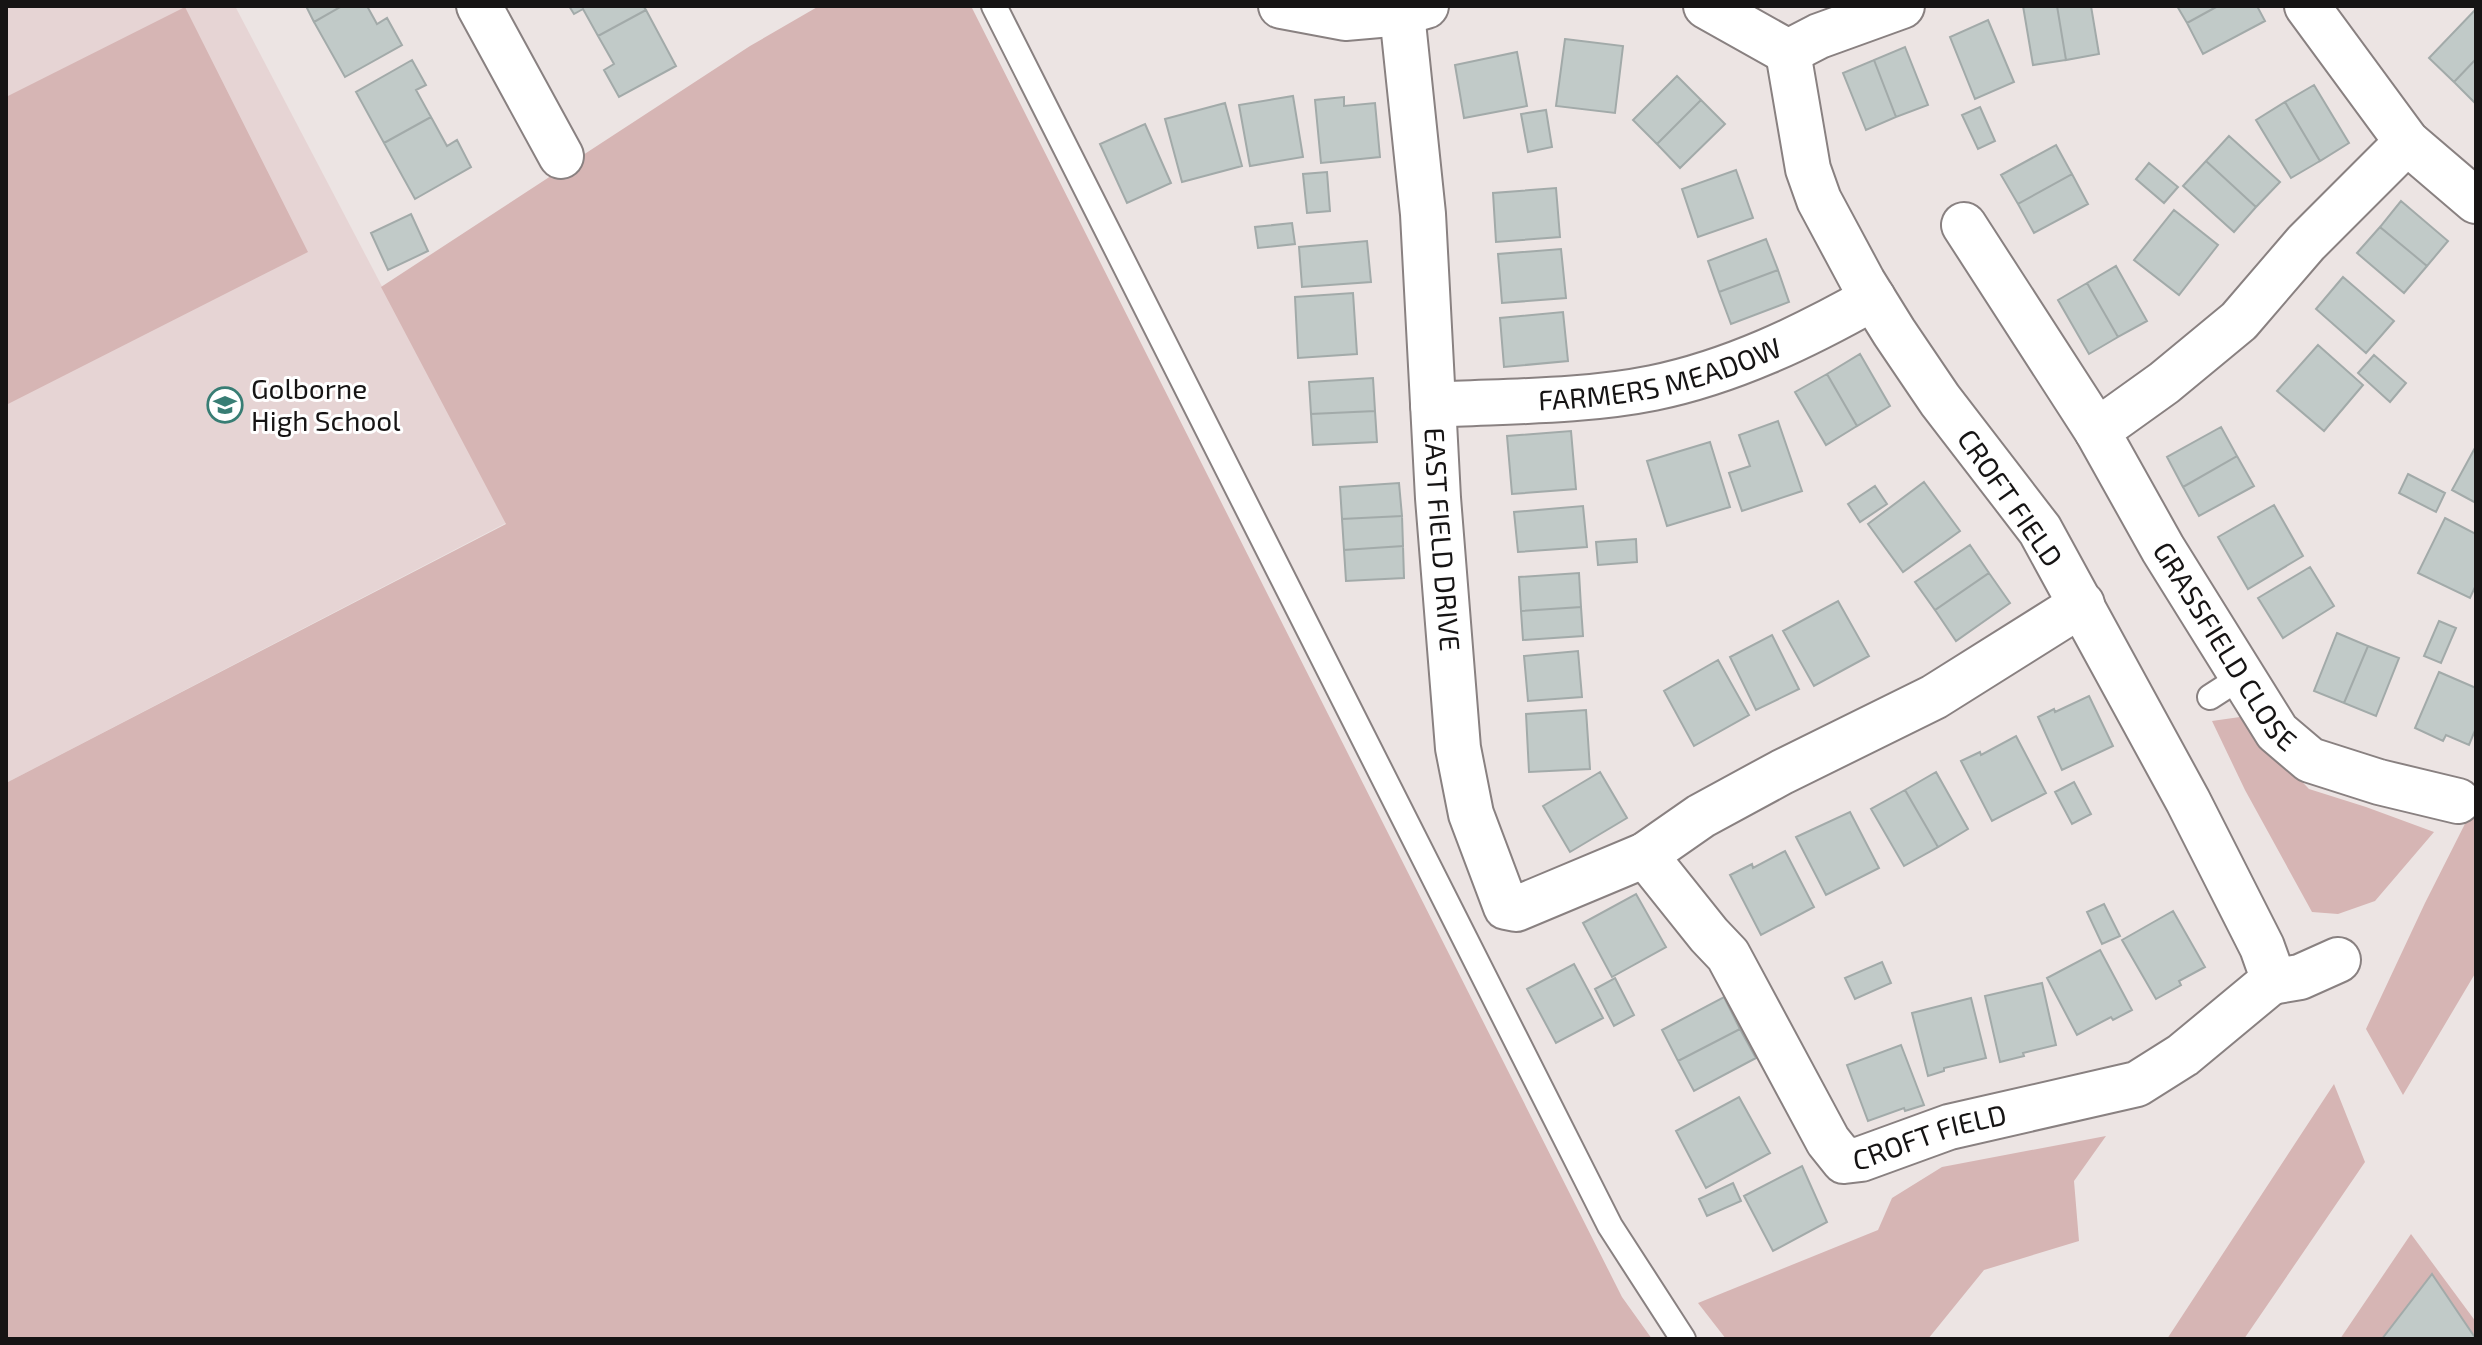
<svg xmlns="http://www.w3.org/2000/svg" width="2482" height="1345" viewBox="0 0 2482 1345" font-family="'Exo 2',sans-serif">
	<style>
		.built { fill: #e6d4d4 }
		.green { fill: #d6b5b4 }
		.building { fill: #c1cac8; stroke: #a2aaa9; stroke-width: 2 }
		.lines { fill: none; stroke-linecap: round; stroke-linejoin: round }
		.service-casing { stroke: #898181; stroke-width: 28 }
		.minor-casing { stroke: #898181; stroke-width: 48 }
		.service { stroke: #fff; stroke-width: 24 }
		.minor { stroke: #fff; stroke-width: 44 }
		.labels { text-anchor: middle; stroke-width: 6; stroke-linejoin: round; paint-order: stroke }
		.street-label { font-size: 28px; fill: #161414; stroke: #fff }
		.poi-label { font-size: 28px; fill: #161414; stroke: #fff; text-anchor: start }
	</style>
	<rect width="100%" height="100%" fill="#ece4e3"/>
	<!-- built -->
	<path class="built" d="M 6,6 L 235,6 L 506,523 L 6,783 Z"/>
	<!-- green -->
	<path class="green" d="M 819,6 L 971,6 L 1622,1297 L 1652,1339 L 6,1339 L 6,783 L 506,524 L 381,287 L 750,46 Z
		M 185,7 L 308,252 L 6,405 L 6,97 Z
		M 2240,717 L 2309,789 L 2366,807 L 2434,832 L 2375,901 L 2338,914 L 2312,912 L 2245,790 L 2212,721 Z
		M 2476,802 L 2476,972 L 2403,1095 L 2366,1029 L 2425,903 Z
		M 2334,1084 L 2365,1162 L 2244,1339 L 2167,1339 Z
		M 2106,1136 L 2074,1181 L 2079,1241 L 1984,1270 L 1928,1339 L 1726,1339 L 1698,1303 L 1878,1230 L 1892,1198 L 1942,1167 Z
		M 2411,1234 L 2476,1322 L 2476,1339 L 2340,1339 Z"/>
	<!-- building -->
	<path class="building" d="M 306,6 L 342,6 L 314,22 Z
		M 342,6 L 367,6 L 377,24 L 387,18 L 402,45 L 345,77 L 314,22 Z
		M 569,6 L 643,6 L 646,10 L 598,36 L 583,9 L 574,14 Z
		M 2023,6 L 2057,6 L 2066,60 L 2033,65 Z
		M 2057,6 L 2091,6 L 2099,54 L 2066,60 Z
		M 2177,6 L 2218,6 L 2187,23 Z
		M 2218,6 L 2257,6 L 2265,21 L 2203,54 L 2187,23 Z
		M 2476,9 L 2476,59 L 2454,82 L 2429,58 Z
		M 646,10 L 676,66 L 619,97 L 604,70 L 614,64 L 598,36 Z
		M 1988,20 L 2014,82 L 1975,99 L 1950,37 Z
		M 1565,39 L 1623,46 L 1615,113 L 1556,106 Z
		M 1905,47 L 1928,105 L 1896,117 L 1874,60 Z
		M 1517,52 L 1527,106 L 1464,118 L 1455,65 Z
		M 2476,59 L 2476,104 L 2454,82 Z
		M 412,60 L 426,85 L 416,90 L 431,117 L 384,143 L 356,92 Z
		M 1874,60 L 1896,117 L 1866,130 L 1843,73 Z
		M 1677,76 L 1701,100 L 1657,144 L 1633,120 Z
		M 2314,85 L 2349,143 L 2320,161 L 2285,102 Z
		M 1293,96 L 1303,157 L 1250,166 L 1239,105 Z
		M 1344,97 L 1344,106 L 1375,103 L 1380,157 L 1321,163 L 1315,100 Z
		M 1701,100 L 1725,124 L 1680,168 L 1657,144 Z
		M 2285,102 L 2320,161 L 2291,178 L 2256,120 Z
		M 1225,103 L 1242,166 L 1182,182 L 1165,119 Z
		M 1980,107 L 1995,141 L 1978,149 L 1962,115 Z
		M 1546,110 L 1552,147 L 1528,152 L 1521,114 Z
		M 431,117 L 447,146 L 457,140 L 471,167 L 415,199 L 384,143 Z
		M 1145,124 L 1171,183 L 1127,203 L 1100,144 Z
		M 2229,136 L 2280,182 L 2256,207 L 2206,161 Z
		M 2056,145 L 2072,174 L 2018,204 L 2001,175 Z
		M 2206,161 L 2256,207 L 2234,232 L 2183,186 Z
		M 2149,163 L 2178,187 L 2164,203 L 2136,179 Z
		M 1736,170 L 1753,218 L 1698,237 L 1682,189 Z
		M 1327,172 L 1330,211 L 1307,213 L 1303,174 Z
		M 2072,174 L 2088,204 L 2034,233 L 2018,204 Z
		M 1556,188 L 1560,237 L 1496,242 L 1493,193 Z
		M 2401,201 L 2448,241 L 2427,266 L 2380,227 Z
		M 2174,210 L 2218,245 L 2179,295 L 2134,260 Z
		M 411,214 L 428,251 L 388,270 L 371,233 Z
		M 1292,223 L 1295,244 L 1258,248 L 1255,227 Z
		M 2380,227 L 2427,266 L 2404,293 L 2357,253 Z
		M 1766,239 L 1778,270 L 1719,292 L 1708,261 Z
		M 1367,241 L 1371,282 L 1302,287 L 1299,247 Z
		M 1561,249 L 1566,298 L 1502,303 L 1498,254 Z
		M 2116,266 L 2147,321 L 2118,337 L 2087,283 Z
		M 1778,270 L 1789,302 L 1731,324 L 1719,292 Z
		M 2343,277 L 2394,321 L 2366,353 L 2316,309 Z
		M 2087,283 L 2118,337 L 2089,354 L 2058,300 Z
		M 1353,293 L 1357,354 L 1298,358 L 1295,297 Z
		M 1563,312 L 1568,361 L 1504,367 L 1500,318 Z
		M 2318,345 L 2363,385 L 2324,431 L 2277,391 Z
		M 1860,354 L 1890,406 L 1857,426 L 1827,374 Z
		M 2374,355 L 2406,383 L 2390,402 L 2358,373 Z
		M 1827,374 L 1857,426 L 1826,445 L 1795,392 Z
		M 1373,378 L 1375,411 L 1311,414 L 1309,382 Z
		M 1375,411 L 1377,442 L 1313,445 L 1311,414 Z
		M 1778,421 L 1802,491 L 1742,511 L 1729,473 L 1750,466 L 1739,435 Z
		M 2221,427 L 2237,456 L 2183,487 L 2167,457 Z
		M 1571,431 L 1576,489 L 1512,494 L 1507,436 Z
		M 1710,442 L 1730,507 L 1667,526 L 1647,461 Z
		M 2476,446 L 2476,503 L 2452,490 Z
		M 2237,456 L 2254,486 L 2199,516 L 2183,487 Z
		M 2408,474 L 2445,493 L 2436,512 L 2399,493 Z
		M 1924,482 L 1960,531 L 1903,572 L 1868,524 Z
		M 1399,483 L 1402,516 L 1342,519 L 1340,487 Z
		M 1875,486 L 1887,504 L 1860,522 L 1848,504 Z
		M 2274,505 L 2303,556 L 2248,589 L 2218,537 Z
		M 1583,506 L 1587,547 L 1518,552 L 1514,512 Z
		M 1402,516 L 1403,546 L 1344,550 L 1342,519 Z
		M 2445,518 L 2476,534 L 2476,585 L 2470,598 L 2418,573 Z
		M 1636,539 L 1637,562 L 1598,565 L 1596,542 Z
		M 1970,545 L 1989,573 L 1935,610 L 1915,582 Z
		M 1403,546 L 1404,578 L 1346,581 L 1344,550 Z
		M 2310,567 L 2334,606 L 2283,638 L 2258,598 Z
		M 1579,573 L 1581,607 L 1521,611 L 1519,577 Z
		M 1989,573 L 2010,603 L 1956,641 L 1935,610 Z
		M 1838,601 L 1869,656 L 1814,686 L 1783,631 Z
		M 1581,607 L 1583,636 L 1523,640 L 1521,611 Z
		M 2439,621 L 2456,628 L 2441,663 L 2424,656 Z
		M 2337,633 L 2368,646 L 2344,703 L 2314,691 Z
		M 1772,635 L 1799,689 L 1756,710 L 1730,657 Z
		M 2368,646 L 2399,658 L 2376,716 L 2344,703 Z
		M 1578,651 L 1582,697 L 1528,701 L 1524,656 Z
		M 1718,660 L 1749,715 L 1694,746 L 1664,691 Z
		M 2439,672 L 2476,688 L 2476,728 L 2469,745 L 2446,735 L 2443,741 L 2415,728 Z
		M 2089,696 L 2113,746 L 2062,770 L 2038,717 L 2054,709 L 2055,712 Z
		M 1586,710 L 1590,769 L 1529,772 L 1526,714 Z
		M 2016,736 L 2046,793 L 1992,821 L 1961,761 L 1980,752 L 1981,755 Z
		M 1600,772 L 1627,818 L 1570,852 L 1543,806 Z
		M 1936,772 L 1968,829 L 1938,847 L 1905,790 Z
		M 2074,782 L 2091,814 L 2072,824 L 2055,792 Z
		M 1905,790 L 1938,847 L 1904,866 L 1871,809 Z
		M 1850,812 L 1879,868 L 1826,895 L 1796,837 Z
		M 1785,851 L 1814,907 L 1761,935 L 1730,875 L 1752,864 L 1753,868 Z
		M 1636,894 L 1666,947 L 1612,977 L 1583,923 Z
		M 2104,904 L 2120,936 L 2102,944 L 2087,912 Z
		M 2173,911 L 2205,967 L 2179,981 L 2181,985 L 2156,999 L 2122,940 Z
		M 2100,950 L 2132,1010 L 2113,1020 L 2111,1017 L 2077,1035 L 2047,978 Z
		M 1882,962 L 1891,983 L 1855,999 L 1845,978 Z
		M 1574,964 L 1603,1018 L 1556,1043 L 1527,989 Z
		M 1615,978 L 1634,1015 L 1614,1026 L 1595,989 Z
		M 2042,983 L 2056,1045 L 2023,1053 L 2024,1056 L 2000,1062 L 1985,996 Z
		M 1724,997 L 1740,1029 L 1678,1061 L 1662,1030 Z
		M 1971,998 L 1986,1058 L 1944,1068 L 1944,1071 L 1928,1076 L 1912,1013 Z
		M 1740,1029 L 1756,1058 L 1694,1091 L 1678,1061 Z
		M 1901,1045 L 1924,1105 L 1905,1111 L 1904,1108 L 1868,1121 L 1847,1065 Z
		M 1739,1097 L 1770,1153 L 1706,1188 L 1676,1131 Z
		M 1802,1166 L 1827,1222 L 1773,1251 L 1744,1196 Z
		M 1733,1183 L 1741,1201 L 1707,1216 L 1699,1199 Z
		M 2432,1274 L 2476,1339 L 2382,1339 Z"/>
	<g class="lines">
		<defs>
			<path id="service" d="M 994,6 L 1610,1226 L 1683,1339
				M 2210,697 L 2241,677"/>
			<g id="minor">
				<path d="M 479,6 L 561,156"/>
				<path d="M 1281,6 L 1345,18 L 1402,13 L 1426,6"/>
				<path d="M 1706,6 L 1788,52 L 1819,36 L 1902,6"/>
				<path d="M 2307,6 L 2407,142 L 2476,201"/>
				<path id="s1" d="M 1402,13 L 1423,214 L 1438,498 L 1458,748 L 1471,814 L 1506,907 L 1516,909 L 1645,855 L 1701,816 L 1782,772 L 1934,697 L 2082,604"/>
				<path id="s2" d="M 2407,142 L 2306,243 L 2239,321 L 2164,383 L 2097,431 L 2163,549 L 2277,732 L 2310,760 L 2379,782 L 2458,801"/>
				<path d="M 1964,225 L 2097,431"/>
				<path id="s3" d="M 1433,405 C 1504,401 1584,402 1653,388 C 1731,372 1804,337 1873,298"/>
				<path id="s4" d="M 1645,855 L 1709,935 L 1728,955 L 1828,1141 L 1844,1161 L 1861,1159 L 1949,1127 L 2137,1084 L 2183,1055 L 2271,982 L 2273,978 L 2262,947 L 2188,801 L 2040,530 L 1940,400 L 1894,332 L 1863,282 L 1819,200 L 1808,169 L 1788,52"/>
				<path d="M 2271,982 L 2300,977 L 2338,960"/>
			</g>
		</defs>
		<!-- service casing -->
		<use href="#service" class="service-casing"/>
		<!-- minor casing -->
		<use href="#minor" class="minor-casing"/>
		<!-- service -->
		<use href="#service" class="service"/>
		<!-- minor -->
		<use href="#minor" class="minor"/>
	</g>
	<!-- icons -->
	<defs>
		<symbol id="school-ring" viewBox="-11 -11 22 22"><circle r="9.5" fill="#fff" stroke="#387d74" stroke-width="1.5"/><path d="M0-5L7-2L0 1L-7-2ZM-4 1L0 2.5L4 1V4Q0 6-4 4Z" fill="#387d74"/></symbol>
	</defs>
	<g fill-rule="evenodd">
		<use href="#school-ring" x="205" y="385" width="40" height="40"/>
	</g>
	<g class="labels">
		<!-- street labels -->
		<g class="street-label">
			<text dy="10" stroke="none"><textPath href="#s3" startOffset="230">FARMERS MEADOW</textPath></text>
			<text transform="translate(2010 498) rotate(55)" y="10">CROFT FIELD</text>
			<text dy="10" stroke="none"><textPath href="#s1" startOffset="528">EAST FIELD DRIVE</textPath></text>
			<text dy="10" stroke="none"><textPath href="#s2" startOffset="676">GRASSFIELD CLOSE</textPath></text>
			<text dy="10" stroke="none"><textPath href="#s4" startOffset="456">CROFT FIELD</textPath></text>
		</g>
		<!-- poi labels -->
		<g class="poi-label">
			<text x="251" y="399">Golborne<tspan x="251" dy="32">High School</tspan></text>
		</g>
	</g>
	<!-- border -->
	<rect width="2482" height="1345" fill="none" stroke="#161414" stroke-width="16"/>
</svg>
